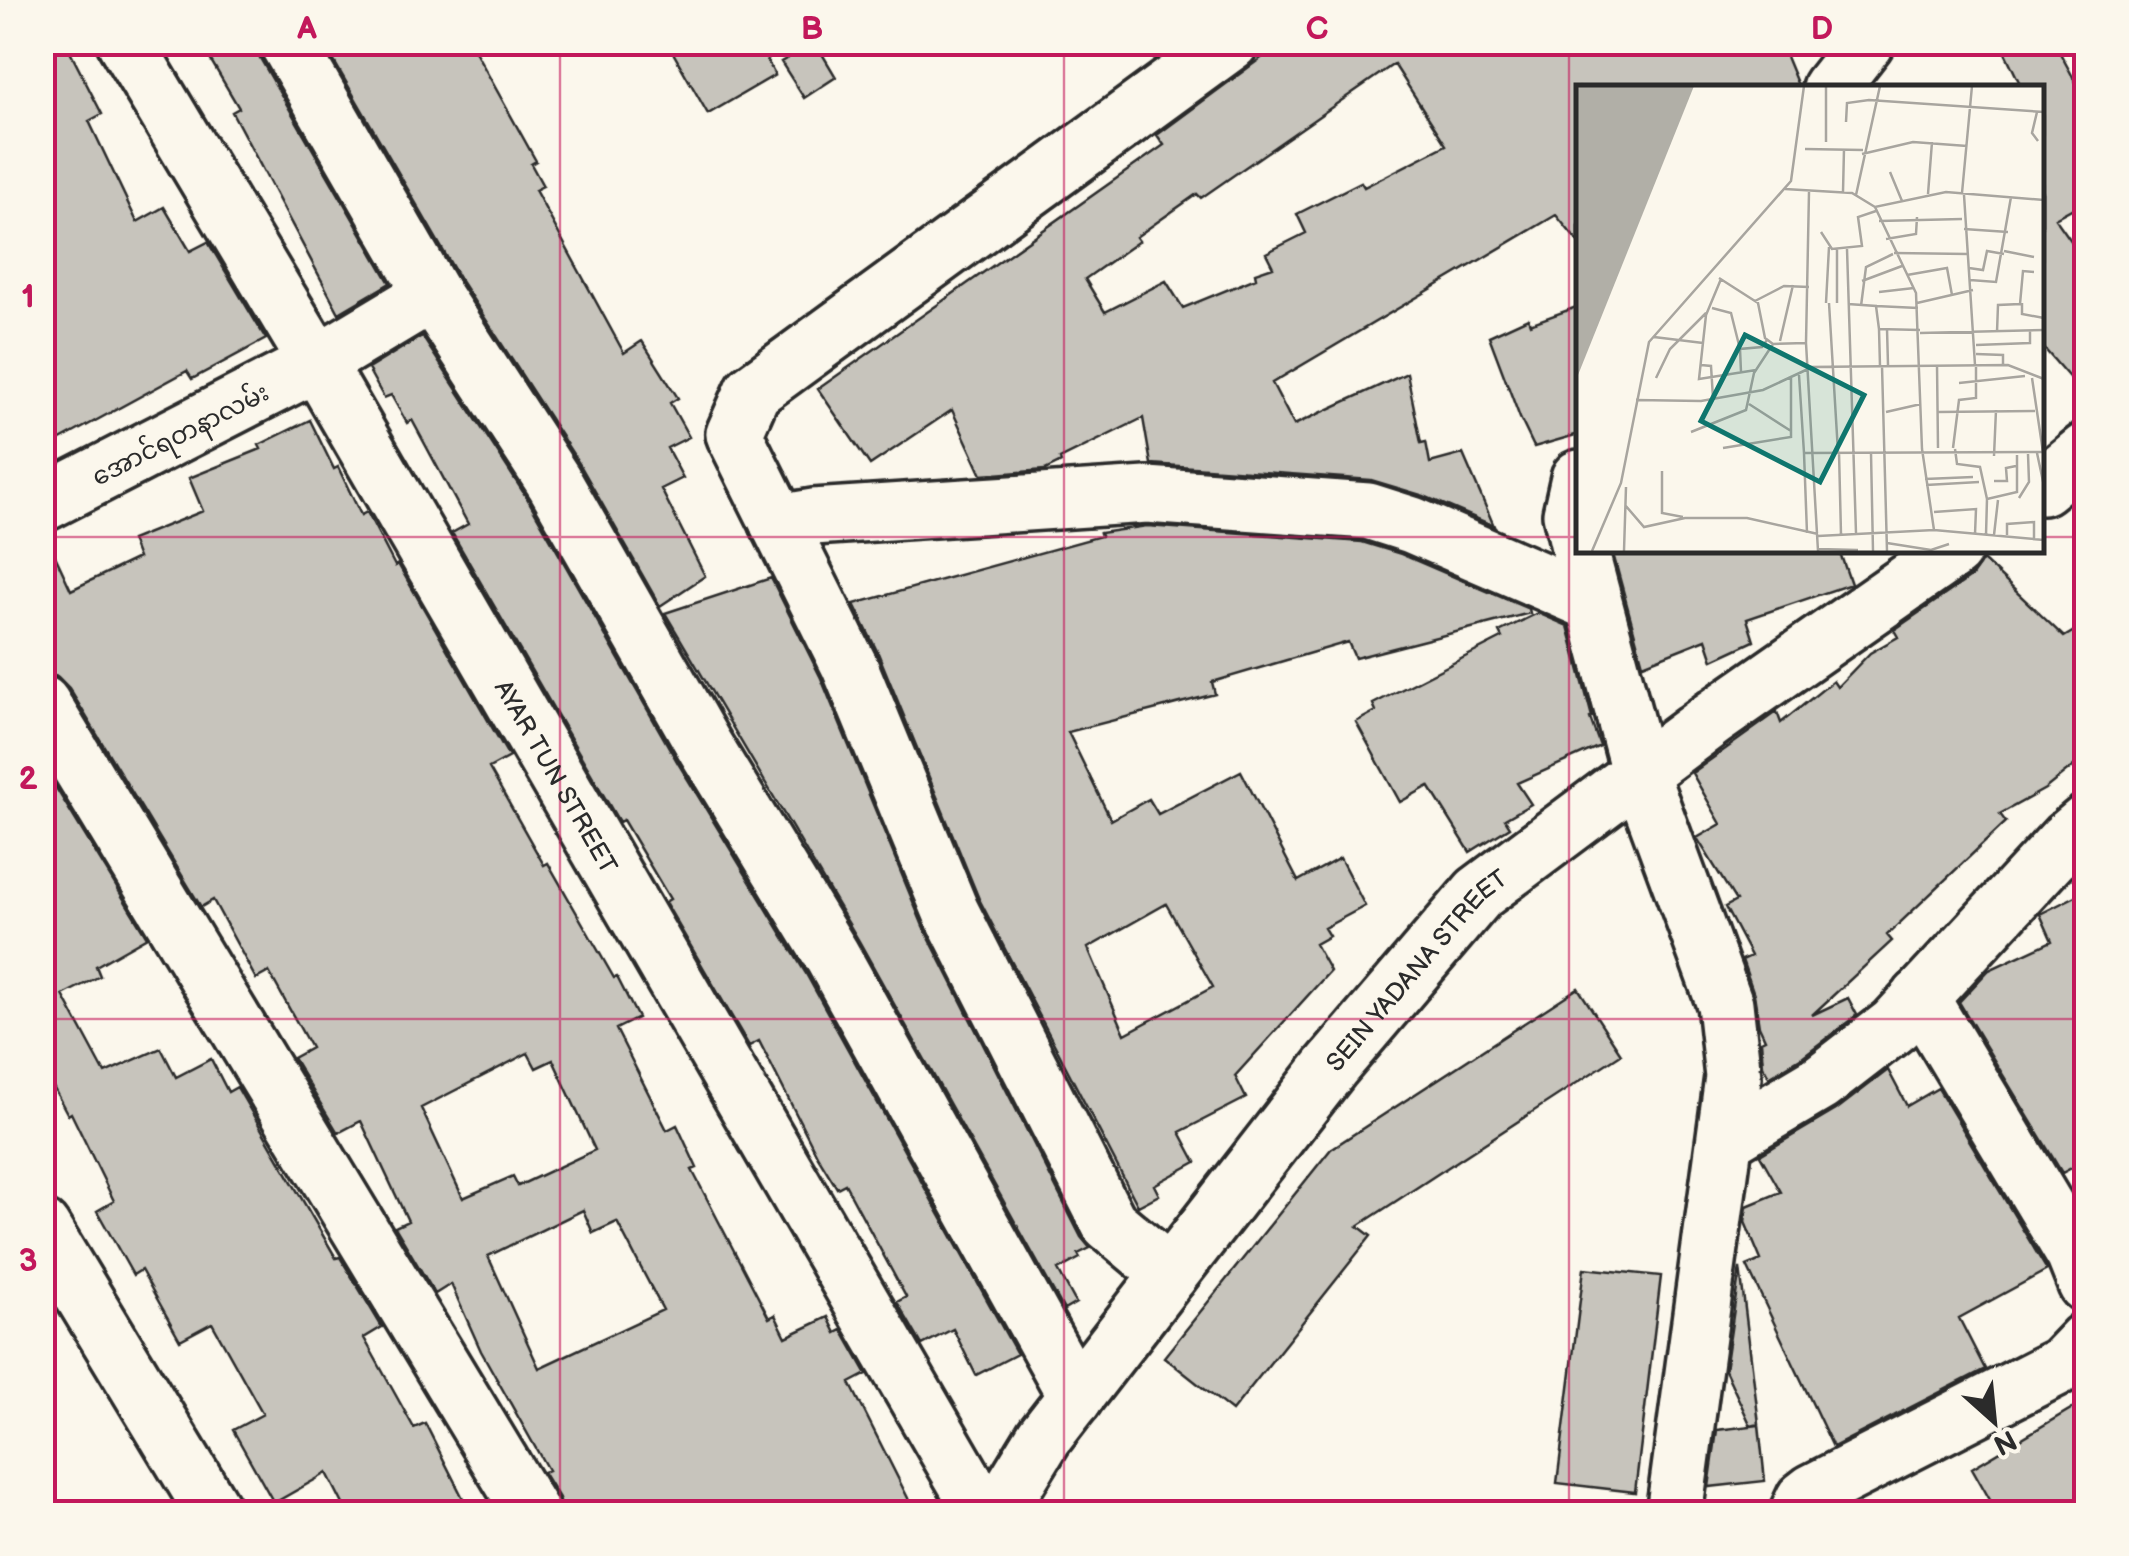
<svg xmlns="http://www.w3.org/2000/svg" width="2129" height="1556" viewBox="0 0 2129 1556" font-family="'Balsamiq Sans','Noto Sans Myanmar',sans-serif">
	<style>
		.building { fill: #c7c4bc; stroke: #2b2b2b; stroke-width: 2.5; fill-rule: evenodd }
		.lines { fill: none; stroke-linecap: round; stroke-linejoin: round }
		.minor-casing { stroke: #2b2b2b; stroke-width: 62 }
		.minor { stroke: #fbf7ec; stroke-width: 55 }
		.grid { fill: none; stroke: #c2185b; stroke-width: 2.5; stroke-opacity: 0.55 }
		.labels { text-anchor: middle; stroke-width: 10; stroke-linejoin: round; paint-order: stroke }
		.street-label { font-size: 25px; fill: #2b2b2b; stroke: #fbf7ec }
		.inset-road { fill: none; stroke: #a8a59f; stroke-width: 2.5 }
		.view { fill: #0f766e; fill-opacity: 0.15; stroke: #0f766e; stroke-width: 5 }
		.inset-edge { fill: none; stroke: #2b2b2b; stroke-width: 5 }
		.neatline { fill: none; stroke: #c2185b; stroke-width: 4 }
		.grid-label { font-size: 32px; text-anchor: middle; font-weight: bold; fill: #c2185b }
	</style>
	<rect width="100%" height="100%" fill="#fbf7ec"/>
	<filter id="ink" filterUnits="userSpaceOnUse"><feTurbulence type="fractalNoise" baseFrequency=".01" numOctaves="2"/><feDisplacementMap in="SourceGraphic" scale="20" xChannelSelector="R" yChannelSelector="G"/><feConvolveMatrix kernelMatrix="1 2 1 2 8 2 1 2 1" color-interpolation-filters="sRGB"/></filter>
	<g filter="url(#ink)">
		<!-- building -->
		<path class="building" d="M 42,42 L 65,42 L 102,114 L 89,121 L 137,222 L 164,207 L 190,251 L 208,242 L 266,339 L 192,379 L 187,371 L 42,450 Z
			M 200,42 L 256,42 L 260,58 L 390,283 L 339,313 L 232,112 L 239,108 Z
			M 323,42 L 470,42 L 536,161 L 531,164 L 543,186 L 535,190 L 624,353 L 642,341 L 678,398 L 670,403 L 689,437 L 667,448 L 683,478 L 661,489 L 705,576 L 660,606 L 580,465 L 459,278 Z
			M 667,42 L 757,42 L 775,75 L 708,114 Z
			M 815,42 L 836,77 L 804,98 L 781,62 Z
			M 1283,42 L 1780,42 L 1799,88 L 1579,88 L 1579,243 L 1556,215 L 1272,383 L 1294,425 L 1407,373 L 1421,443 L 1426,442 L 1430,463 L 1463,454 L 1494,526 L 1424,496 L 1371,480 L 1151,464 L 1143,418 L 1060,459 L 1061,462 L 1045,470 L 982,475 L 952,410 L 870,465 L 818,389 L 1164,145 L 1157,135 ZM 1394,64 L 1446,145 L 1364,187 L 1361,182 L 1297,214 L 1306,233 L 1266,253 L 1273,267 L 1255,273 L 1256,278 L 1183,308 L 1166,281 L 1105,312 L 1085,279 L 1139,241 L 1136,237 L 1197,194 L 1201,198 Z
			M 2000,42 L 2054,42 L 2086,101 L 2086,201 L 2055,218 L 2086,262 L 2086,397 L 2042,346 L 2042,88 L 2022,88 Z
			M 1579,306 L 1579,434 L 1534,447 L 1520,418 L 1489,336 L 1528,318 L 1530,324 Z
			M 422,336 L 527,498 L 678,763 L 805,972 L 1017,1354 L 976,1375 L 953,1329 L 922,1345 L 897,1302 L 906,1297 L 845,1184 L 837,1188 L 818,1157 L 759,1041 L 749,1046 L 665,902 L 670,899 L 623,820 L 619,822 L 452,533 L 468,524 L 412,420 L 407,423 L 391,395 L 384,398 L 368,369 Z
			M 310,420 L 334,469 L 338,467 L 361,515 L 367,512 L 395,566 L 398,564 L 509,757 L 489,768 L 544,865 L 548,863 L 614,978 L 617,977 L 638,1018 L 616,1029 L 667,1130 L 677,1125 L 697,1168 L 692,1170 L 769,1318 L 775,1315 L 786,1337 L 828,1317 L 836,1333 L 842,1330 L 867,1374 L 850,1383 L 916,1514 L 563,1514 L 559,1498 L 543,1472 L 548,1470 L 481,1351 L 451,1284 L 435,1294 L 395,1227 L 408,1221 L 361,1121 L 338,1133 L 293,1058 L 311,1048 L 269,972 L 256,979 L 213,900 L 201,907 L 69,688 L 58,677 L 42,673 L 42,535 L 45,534 L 71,590 L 138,558 L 131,540 L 203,511 L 189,478 L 261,449 L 259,445 ZM 528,1053 L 536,1068 L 553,1060 L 595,1150 L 518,1186 L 513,1176 L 463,1198 L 421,1108 ZM 583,1210 L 593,1233 L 617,1222 L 663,1310 L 539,1368 L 488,1256 Z
			M 1147,526 L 1362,542 L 1401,554 L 1529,609 L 1530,613 L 1355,658 L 1348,642 L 1212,682 L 1215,694 L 1068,732 L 1111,820 L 1149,799 L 1158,814 L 1241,771 L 1298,881 L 1340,858 L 1365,906 L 1324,928 L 1329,936 L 1315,944 L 1330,971 L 1235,1076 L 1246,1098 L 1180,1132 L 1196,1162 L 1154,1185 L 1159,1195 L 1138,1206 L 979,899 L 878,653 L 854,604 L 1101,536 L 1100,533 ZM 1166,904 L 1213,987 L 1125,1034 L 1088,948 Z
			M 1612,550 L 1839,550 L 1851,584 L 1747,619 L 1754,641 L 1713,660 L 1706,639 L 1643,664 Z
			M 1983,560 L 2064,637 L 2086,624 L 2086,756 L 2045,789 L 2000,814 L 2006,822 L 1887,935 L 1892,941 L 1812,1015 L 1848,998 L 1857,1015 L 1802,1057 L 1769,1077 L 1763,1065 L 1761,1041 L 1765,1039 L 1759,1026 L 1754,994 L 1742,960 L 1751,956 L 1725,907 L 1736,901 L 1697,838 L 1721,824 L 1692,773 L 1777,712 L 1781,723 L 1833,681 L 1837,687 L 1870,653 L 1898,637 L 1894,630 L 1972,576 Z
			M 771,578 L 821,678 L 923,926 L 1081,1237 L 1090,1248 L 1078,1254 L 1080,1258 L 1058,1270 L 1076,1303 L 1064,1310 L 859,941 L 665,613 Z
			M 1538,613 L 1568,626 L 1592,717 L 1590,718 L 1600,746 L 1517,783 L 1531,804 L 1505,819 L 1510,827 L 1470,852 L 1429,786 L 1400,802 L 1356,722 L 1376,711 L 1373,704 L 1502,638 L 1499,632 Z
			M 42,765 L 147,937 L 96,966 L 100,976 L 63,995 L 105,1073 L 161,1048 L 176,1077 L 211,1059 L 228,1092 L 237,1087 L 336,1258 L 340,1257 L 382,1327 L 364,1338 L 414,1428 L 425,1423 L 469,1510 L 488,1501 L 495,1514 L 348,1514 L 327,1473 L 274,1503 L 233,1430 L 263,1414 L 212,1323 L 180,1340 L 141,1270 L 133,1275 L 97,1211 L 114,1201 L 71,1113 L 68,1115 L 42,1066 Z
			M 2086,891 L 2086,1160 L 2062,1173 L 1959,1002 L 1989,970 L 2052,941 L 2040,914 Z
			M 1578,988 L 1621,1054 L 1358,1226 L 1371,1236 L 1232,1411 L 1164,1357 L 1331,1149 Z
			M 1888,1070 L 1907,1106 L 1938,1088 L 2047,1270 L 1959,1318 L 1985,1369 L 1833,1447 L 1747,1266 L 1761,1260 L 1745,1222 L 1747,1206 L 1781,1192 L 1760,1155 L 1836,1110 Z
			M 1584,1268 L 1661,1276 L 1635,1492 L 1557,1483 Z
			M 1740,1268 L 1759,1424 L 1751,1426 L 1759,1425 L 1765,1481 L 1709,1487 L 1717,1430 L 1751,1426 L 1725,1370 Z
			M 2086,1400 L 2086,1514 L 1998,1514 L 1972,1468 Z"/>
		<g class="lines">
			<defs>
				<g id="minor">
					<path id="s1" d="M 125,42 L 317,363 L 984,1514"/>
					<path d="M 1830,88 L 1866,42"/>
					<path d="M 432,294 L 554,482 L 705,747 L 832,956 L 1070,1385 L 1074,1399"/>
					<path d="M 1579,478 L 1571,514 L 1579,547"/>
					<path d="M 2042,487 L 2086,451"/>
					<path d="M 42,504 L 317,363 L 432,294 L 287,42"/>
					<path d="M 778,523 L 813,517 L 1147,495 L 1368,511 L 1412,525 L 1593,603"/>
					<path d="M 1580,550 L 1639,771 L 1725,1004 L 1733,1077 L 1674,1514"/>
					<path d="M 42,704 L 532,1514"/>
					<path d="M 1920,997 L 2074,1254 L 2086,1284"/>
					<path d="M 1727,1138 L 1820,1083 L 1895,1025 L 2067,839 L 2086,823"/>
					<path d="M 42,1228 L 215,1514"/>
					<path d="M 1170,1274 L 1109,1223 L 951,912 L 849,665 L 734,434 L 753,391 L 1231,42"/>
					<path id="s2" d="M 997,1514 L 1044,1437 L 1170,1274 L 1331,1067 L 1479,893 L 1712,719 L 1954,550"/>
					<path d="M 1797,1514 L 1804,1499 L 1813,1492 L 2062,1365 L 2086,1340"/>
				</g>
			</defs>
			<!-- minor casing -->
			<use href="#minor" class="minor-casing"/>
			<!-- minor -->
			<use href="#minor" class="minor"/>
		</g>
	</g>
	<!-- grid -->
	<path class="grid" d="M 560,42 L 560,1514M 1064,42 L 1064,1514M 1569,42 L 1569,1514M 42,537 L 1579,537M 2042,537 L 2086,537M 42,1019 L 2086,1019"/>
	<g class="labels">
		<!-- street labels -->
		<g class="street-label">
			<text transform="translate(180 434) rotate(-27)" y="9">အောင်ရတနာလမ်း</text>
			<text dy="9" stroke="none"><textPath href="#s1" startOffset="852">AYAR TUN STREET</textPath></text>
			<text dy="9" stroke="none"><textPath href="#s2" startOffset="688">SEIN YADANA STREET</textPath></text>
		</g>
	</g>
	<!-- overview -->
	<g transform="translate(1576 85)">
		<rect width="468" height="468" fill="#fbf7ec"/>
		<path d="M 0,1 L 118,1 L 0,295 Z" fill="#b1afa7"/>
		<path class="inset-road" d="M 250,1 L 250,57M 461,27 L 456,48 L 462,56M 270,37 L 271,18 L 293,15 L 468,27M 229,64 L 287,65M 286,69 L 337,57 L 391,61M 314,87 L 326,116M 209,104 L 276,108 L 299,122 L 370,107 L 468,115M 233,107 L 230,258 L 242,466M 267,107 L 268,64M 386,108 L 396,1M 352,109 L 356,57M 280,110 L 304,1M 388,110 L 399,280M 299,122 L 340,208 L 346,364 L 358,445M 303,136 L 386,134M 388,144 L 432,147M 245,147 L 256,164 L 286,161 L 282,132 L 300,126M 310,154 L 340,149 L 341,132M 261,164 L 261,218M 271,164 L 280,448M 428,166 L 458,172M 318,168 L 392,169M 393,183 L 407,185 L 411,166 L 428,169M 331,190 L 371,183 L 376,210M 143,193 L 182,218 L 189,253 L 197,259M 145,194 L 130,230 L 123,294 L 180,285M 394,195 L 420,197 L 435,112M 286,196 L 326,181M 303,207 L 338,203M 179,216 L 208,201 L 233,202M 250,218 L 253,162M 253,218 L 262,367M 341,218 L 397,205M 446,218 L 446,229 L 468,233M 272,219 L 300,221 L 303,244M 285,221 L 290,182 L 317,169M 300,221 L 342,223M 136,223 L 155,228 L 164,264M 311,244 L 312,280M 421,247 L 422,220 L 444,219 L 447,186 L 458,187M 344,248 L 468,245M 78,252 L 127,258M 204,256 L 217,200M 400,260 L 454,258 L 454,245M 400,269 L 427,270 L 427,280M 125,280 L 135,281 L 137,313M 361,280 L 362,363M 304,281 L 303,244 L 344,245M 306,281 L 311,466M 231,282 L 432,280 L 468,294M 165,287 L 164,264 L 186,262 L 191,255M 223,290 L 228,368M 80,293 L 94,264 L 130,228M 456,293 L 467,367M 383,298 L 449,291M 60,315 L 125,316 L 187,305 L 232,284M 173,319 L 215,346M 310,327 L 345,319M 362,327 L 459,326M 115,347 L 170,325 L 178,288 L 197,259 L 230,258M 147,363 L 215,352 L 215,293M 377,363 L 383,315 L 400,313 L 400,280M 379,364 L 381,379 L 404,382 L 411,414M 263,367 L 265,449M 295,368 L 297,466M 461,368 L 468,401M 418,371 L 420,325M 86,386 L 86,428 L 107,432M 349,394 L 397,392M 418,396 L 431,396 L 430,383 L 440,381M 350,400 L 403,397M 443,413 L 453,397 L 452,369M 49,420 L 68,442 L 109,433 L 171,433 L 242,449M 358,427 L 400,424 L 399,449M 231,448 L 228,368 L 468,367M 410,450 L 411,414 L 441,407 L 441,370M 418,450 L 422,415M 431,450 L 431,439 L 458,437 L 458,455M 242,451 L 358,445 L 468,455M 311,458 L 355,465 L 373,459M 242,464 L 282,465M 16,466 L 45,398 L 73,257 L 215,96 L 228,1M 48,466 L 50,402"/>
		<path class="view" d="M 169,250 L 288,310 L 244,397 L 125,336 Z"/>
		<rect width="468" height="468" class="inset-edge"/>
	</g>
	<!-- margin -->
	<rect width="2129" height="1556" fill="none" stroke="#fbf7ec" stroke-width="110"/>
	<!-- north arrow -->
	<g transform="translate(1994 1421) rotate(153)" stroke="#fbf7ec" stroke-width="8" paint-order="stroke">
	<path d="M0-8L18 38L0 25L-18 38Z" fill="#2b2b2b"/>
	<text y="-15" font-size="28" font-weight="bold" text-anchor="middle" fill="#2b2b2b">N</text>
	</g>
	<rect x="55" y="55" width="2019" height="1446" class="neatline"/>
	<g class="grid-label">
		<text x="307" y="39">A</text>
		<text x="812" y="39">B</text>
		<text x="1317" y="39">C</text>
		<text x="1822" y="39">D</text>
		<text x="28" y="307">1</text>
		<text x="28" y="789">2</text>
		<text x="28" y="1271">3</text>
	</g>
</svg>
